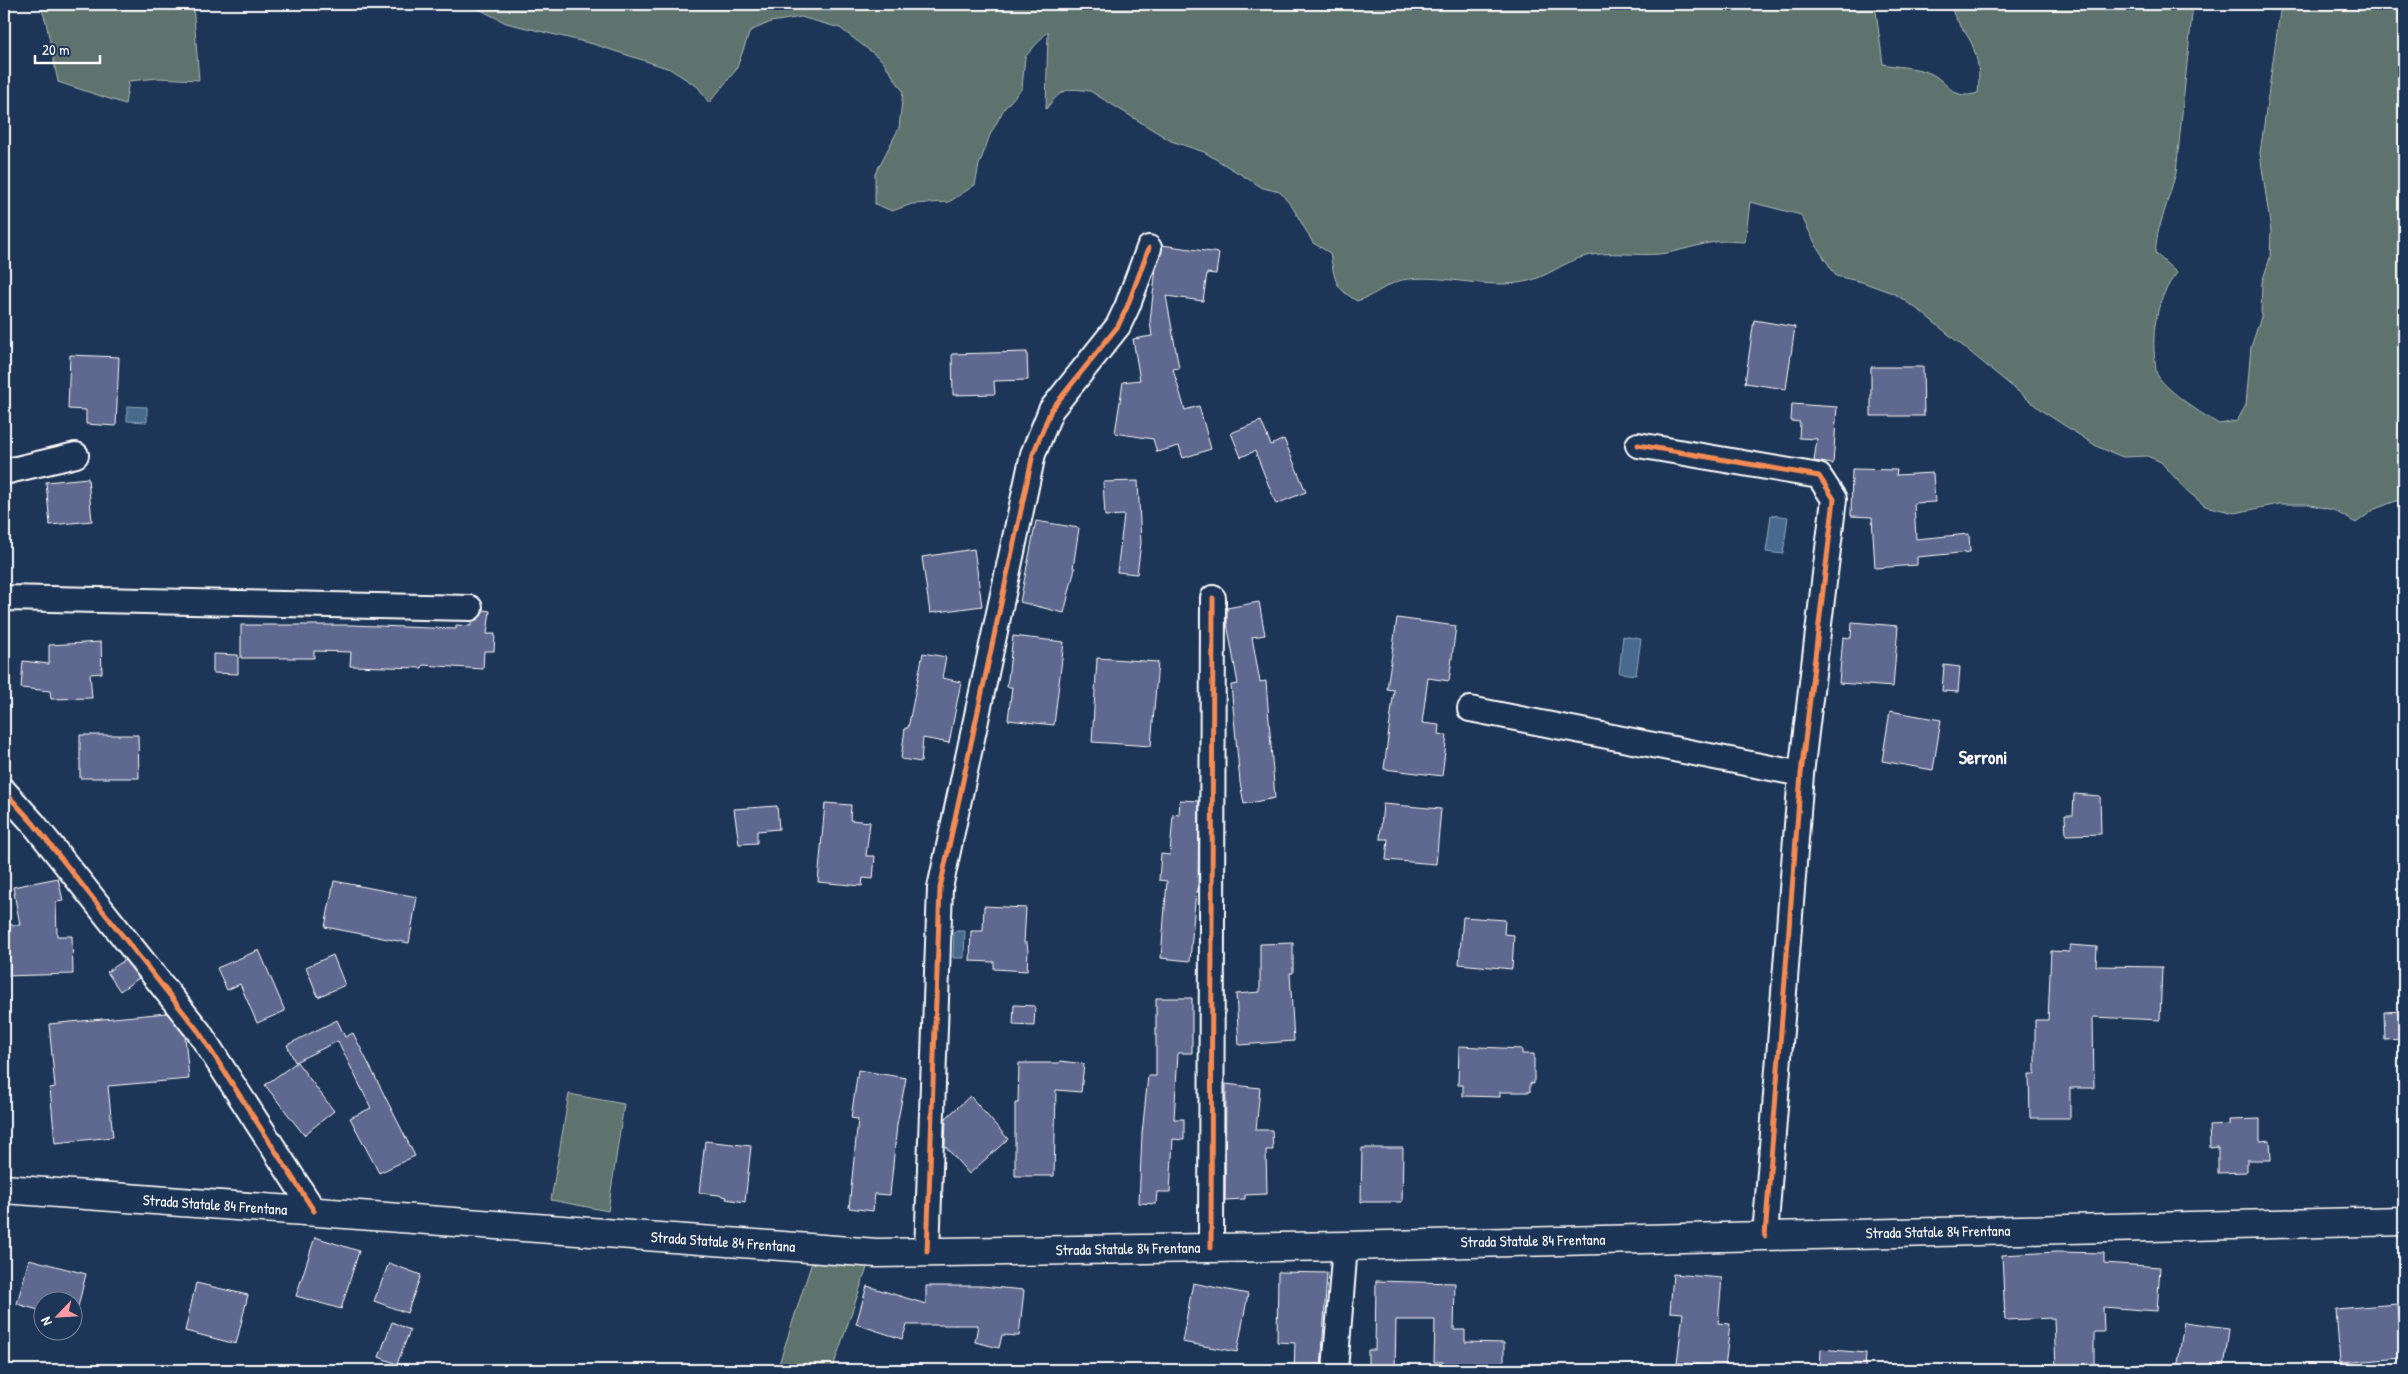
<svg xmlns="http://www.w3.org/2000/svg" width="2408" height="1374" viewBox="0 0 2408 1374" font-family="'Patrick Hand',sans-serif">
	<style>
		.green { fill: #5e736e; stroke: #aeb9b6 }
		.water { fill: #466b8d; stroke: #90a6bb }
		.building { fill: #5e678f; stroke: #fff }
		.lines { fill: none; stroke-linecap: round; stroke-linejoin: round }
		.minor-casing { stroke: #fff; stroke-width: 28 }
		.major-casing { stroke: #fff; stroke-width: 31 }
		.minor { stroke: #1d3557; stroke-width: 24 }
		.major { stroke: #1d3557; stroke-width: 28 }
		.cycleway-casing { stroke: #1d3557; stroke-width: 8 }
		.cycleway { stroke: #f68b52; stroke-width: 5 }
		.labels { text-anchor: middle; stroke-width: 4; stroke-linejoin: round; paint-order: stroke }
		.street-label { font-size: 15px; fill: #fff; stroke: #1d3557 }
		.quarter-label { font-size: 18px; font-weight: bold; fill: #fff; stroke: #1d3557 }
	</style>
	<rect width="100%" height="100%" fill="#1d3557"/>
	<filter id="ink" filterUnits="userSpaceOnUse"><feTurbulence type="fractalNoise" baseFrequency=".02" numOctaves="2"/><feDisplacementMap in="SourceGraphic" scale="10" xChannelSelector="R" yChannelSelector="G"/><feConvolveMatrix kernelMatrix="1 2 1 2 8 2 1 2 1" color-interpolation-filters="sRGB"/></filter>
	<g filter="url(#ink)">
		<!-- green -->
		<path class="green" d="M 40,4 L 193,4 L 199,80 L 158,78 L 129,81 L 125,104 L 58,82 L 46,22 Z
			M 469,4 L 1875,4 L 1883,64 C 1897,67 1914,67 1927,72 C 1948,79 1950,102 1978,93 C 1980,75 1979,60 1971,42 C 1965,30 1952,18 1951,4 L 2193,4 L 2176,173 L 2158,232 L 2155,253 L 2177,273 C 2157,297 2151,330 2155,361 C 2156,365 2155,372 2158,376 C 2167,391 2203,415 2219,424 L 2237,421 L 2246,405 L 2251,347 L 2261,317 L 2262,282 L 2270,258 L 2271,231 L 2260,153 L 2281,4 L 2404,4 L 2404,498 L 2375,509 L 2356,523 L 2333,510 L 2307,504 L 2279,504 L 2235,513 L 2205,506 L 2186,490 L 2161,462 L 2147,456 L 2123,457 L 2098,447 L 2042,411 L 1920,311 L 1895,294 L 1862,282 L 1836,276 L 1817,247 L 1801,215 L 1750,202 L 1745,242 C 1736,242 1725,240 1715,242 C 1696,245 1678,252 1659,254 C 1637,256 1606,251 1587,256 C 1564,261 1547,278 1524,282 C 1485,289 1447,275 1409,279 C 1390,280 1376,296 1357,301 C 1333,287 1335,279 1330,253 L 1313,243 L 1293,208 L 1280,192 L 1263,188 L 1204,152 L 1171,141 L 1090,91 C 1065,87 1061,90 1046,109 L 1048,31 L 1025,57 L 1022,88 L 1004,109 L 990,135 L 979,165 L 975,185 L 949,202 L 912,204 L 892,211 L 875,204 L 875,174 L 899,128 L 903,91 L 882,60 L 840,28 L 801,17 L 771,22 L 750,31 L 736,70 L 709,103 L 698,87 L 670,69 L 593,44 L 506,23 Z
			M 569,1094 L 624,1104 L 608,1211 L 551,1200 Z
			M 813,1259 L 869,1262 L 832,1370 L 777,1370 Z"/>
		<!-- water -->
		<path class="water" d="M 127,406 L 147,407 L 147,422 L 127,421 Z
			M 1771,515 L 1788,517 L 1783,554 L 1766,552 Z
			M 1623,636 L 1641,639 L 1636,675 L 1619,673 Z
			M 954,931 L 965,931 L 964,958 L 953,958 Z"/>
		<!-- building -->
		<path class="building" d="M 1162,245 L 1219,253 L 1216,274 L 1207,273 L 1203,301 L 1166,296 L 1179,368 L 1173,369 L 1185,410 L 1199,406 L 1211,449 L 1183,458 L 1179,446 L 1157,452 L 1153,439 L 1115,433 L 1123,382 L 1140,380 L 1133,339 L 1152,336 L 1150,321 L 1156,268 Z
			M 1754,320 L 1795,327 L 1786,389 L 1745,383 Z
			M 1027,352 L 1028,380 L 994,381 L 995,394 L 953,395 L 952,354 Z
			M 70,355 L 119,357 L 116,426 L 86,424 L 86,410 L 68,409 Z
			M 1871,367 L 1923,367 L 1924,416 L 1871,416 Z
			M 1792,404 L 1837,407 L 1833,464 L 1814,461 L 1817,439 L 1799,438 L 1800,422 L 1791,421 Z
			M 1261,421 L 1271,445 L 1284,439 L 1306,492 L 1276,504 L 1255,451 L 1241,457 L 1231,433 Z
			M 1852,469 L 1897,470 L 1896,475 L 1933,473 L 1935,502 L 1914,503 L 1916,539 L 1969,534 L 1970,552 L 1917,557 L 1917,565 L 1875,568 L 1872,517 L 1851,516 Z
			M 88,478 L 92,521 L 50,525 L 46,482 Z
			M 1138,481 L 1141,543 L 1137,574 L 1117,572 L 1124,515 L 1105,516 L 1103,482 Z
			M 1036,521 L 1079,528 L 1073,568 L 1075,568 L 1064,613 L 1020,602 Z
			M 974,549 L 982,606 L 930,613 L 922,557 Z
			M 1259,602 L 1265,635 L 1252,637 L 1260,682 L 1266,681 L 1275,798 L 1244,804 L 1240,782 L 1231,685 L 1238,684 L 1227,623 L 1227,608 Z
			M 483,610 L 490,611 L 487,634 L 495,634 L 494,651 L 484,651 L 483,669 L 423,665 L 422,668 L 350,666 L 351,652 L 314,651 L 314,658 L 241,658 L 241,625 L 352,625 L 456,629 L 456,625 L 471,626 L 471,621 L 481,616 Z
			M 1397,618 L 1456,626 L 1449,681 L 1428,678 L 1422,723 L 1439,725 L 1438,734 L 1447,735 L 1442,776 L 1384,769 L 1394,690 L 1387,689 Z
			M 1852,622 L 1898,626 L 1893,687 L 1839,683 L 1843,637 L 1851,638 Z
			M 1013,636 L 1064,642 L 1054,725 L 1008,720 L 1012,687 L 1007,687 Z
			M 101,642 L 102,673 L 90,674 L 92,698 L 51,699 L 50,691 L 21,688 L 23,661 L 49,664 L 49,645 Z
			M 923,653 L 946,657 L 942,678 L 961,682 L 949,743 L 923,738 L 921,762 L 901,759 L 905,728 L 908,728 Z
			M 213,654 L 238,655 L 238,674 L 213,673 Z
			M 1097,658 L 1158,662 L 1151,746 L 1092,742 Z
			M 1944,665 L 1960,667 L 1958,692 L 1942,691 Z
			M 1890,711 L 1941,720 L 1933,770 L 1882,761 Z
			M 80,735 L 138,735 L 139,778 L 80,778 Z
			M 2074,794 L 2100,796 L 2101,834 L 2066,835 L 2065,815 L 2073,815 Z
			M 1180,800 L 1199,801 L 1198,892 L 1196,891 L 1190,961 L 1161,958 L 1167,881 L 1159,880 L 1161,854 L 1170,855 L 1173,814 L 1179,815 Z
			M 825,803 L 851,805 L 850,820 L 870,822 L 866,856 L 875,856 L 873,879 L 863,878 L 862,886 L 818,882 Z
			M 1383,804 L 1441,809 L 1436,864 L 1386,860 L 1388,839 L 1380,839 Z
			M 777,806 L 779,829 L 757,831 L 757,843 L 739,844 L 734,809 Z
			M 58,878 L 63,901 L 56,902 L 57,936 L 72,936 L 73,974 L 4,976 L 4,925 L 20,925 L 13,887 Z
			M 334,881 L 417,897 L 409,943 L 325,927 Z
			M 984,906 L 1026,908 L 1024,943 L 1027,943 L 1028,951 L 1027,971 L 994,969 L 994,962 L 970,961 L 971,931 L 983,931 Z
			M 1463,917 L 1505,920 L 1504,934 L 1514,935 L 1512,969 L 1459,964 Z
			M 1293,943 L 1293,973 L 1290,973 L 1294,1041 L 1239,1045 L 1236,994 L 1260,992 L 1260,944 Z
			M 2070,945 L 2097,947 L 2096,966 L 2162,967 L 2160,1020 L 2093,1017 L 2094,1088 L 2070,1088 L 2070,1118 L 2030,1118 L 2029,1074 L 2035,1074 L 2035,1020 L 2048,1020 L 2051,951 L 2070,952 Z
			M 259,950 L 285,1011 L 257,1023 L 240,984 L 227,990 L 217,968 Z
			M 333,955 L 345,985 L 318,997 L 306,967 Z
			M 125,960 L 139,978 L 120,991 L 107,972 Z
			M 1156,998 L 1192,998 L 1192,1053 L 1178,1053 L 1174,1119 L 1184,1119 L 1184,1140 L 1173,1139 L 1170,1192 L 1157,1192 L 1156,1204 L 1139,1203 L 1142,1134 L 1148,1076 L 1156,1076 Z
			M 1014,1005 L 1035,1006 L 1034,1026 L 1013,1025 Z
			M 2404,1011 L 2404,1039 L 2385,1040 L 2384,1012 Z
			M 167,1013 L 185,1036 L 189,1079 L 108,1086 L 113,1137 L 55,1143 L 50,1088 L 55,1087 L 49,1024 Z
			M 337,1020 L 345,1037 L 353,1033 L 415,1156 L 379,1173 L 350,1118 L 371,1108 L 338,1041 L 295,1062 L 287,1045 Z
			M 1459,1046 L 1522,1049 L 1522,1054 L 1534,1054 L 1534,1084 L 1530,1083 L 1530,1092 L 1500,1092 L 1500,1097 L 1463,1096 L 1463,1085 L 1458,1085 Z
			M 1060,1061 L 1084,1064 L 1081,1092 L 1056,1090 L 1054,1176 L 1015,1176 L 1015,1103 L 1018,1103 L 1019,1063 L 1059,1063 Z
			M 297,1062 L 334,1111 L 304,1135 L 265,1085 Z
			M 858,1070 L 906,1078 L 897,1125 L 890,1195 L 875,1194 L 873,1211 L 849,1208 L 858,1119 L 851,1118 Z
			M 1226,1084 L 1260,1088 L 1256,1130 L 1272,1130 L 1273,1150 L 1266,1150 L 1267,1194 L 1245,1195 L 1245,1199 L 1225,1200 Z
			M 970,1096 L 1008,1139 L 969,1174 L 945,1146 L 946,1118 Z
			M 2260,1119 L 2260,1141 L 2270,1140 L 2271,1160 L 2247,1160 L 2247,1172 L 2218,1173 L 2218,1147 L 2210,1148 L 2209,1126 L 2229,1125 L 2229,1120 Z
			M 705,1141 L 751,1146 L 745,1202 L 726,1199 L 727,1197 L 719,1195 L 699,1193 Z
			M 1362,1148 L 1403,1148 L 1402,1202 L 1361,1202 Z
			M 315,1237 L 359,1251 L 341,1309 L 296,1296 Z
			M 2057,1252 L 2104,1253 L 2104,1263 L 2160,1267 L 2157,1311 L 2103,1307 L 2104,1332 L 2094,1332 L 2094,1370 L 2056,1370 L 2054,1318 L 2005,1320 L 2002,1255 Z
			M 29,1259 L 86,1274 L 75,1319 L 72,1318 L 72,1302 L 42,1302 L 42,1311 L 17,1304 Z
			M 389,1263 L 421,1275 L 407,1313 L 374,1301 Z
			M 1278,1272 L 1327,1273 L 1321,1370 L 1294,1370 L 1295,1343 L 1277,1342 Z
			M 1673,1274 L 1722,1278 L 1718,1323 L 1730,1324 L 1725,1368 L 1677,1363 L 1683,1313 L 1670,1312 Z
			M 1376,1281 L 1455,1283 L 1454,1330 L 1465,1330 L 1465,1342 L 1504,1343 L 1504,1370 L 1443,1370 L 1443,1362 L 1434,1362 L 1435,1320 L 1396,1320 L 1395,1370 L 1368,1370 L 1368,1350 L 1375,1350 Z
			M 196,1283 L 248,1295 L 236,1344 L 185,1331 Z
			M 1193,1283 L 1248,1294 L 1237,1352 L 1182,1342 Z
			M 867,1286 L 926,1304 L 926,1286 L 981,1286 L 1024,1290 L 1019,1336 L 1002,1335 L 999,1348 L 975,1342 L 978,1325 L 907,1325 L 902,1339 L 856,1324 Z
			M 2397,1304 L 2402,1358 L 2340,1363 L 2336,1309 Z
			M 392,1322 L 410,1330 L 397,1364 L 379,1357 Z
			M 2184,1322 L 2229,1328 L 2224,1370 L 2177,1370 Z
			M 1821,1349 L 1866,1353 L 1865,1370 L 1820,1370 Z"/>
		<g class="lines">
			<defs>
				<path id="minor" d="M 1638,445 L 1819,476 L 1834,499 L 1801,774 L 1765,1236
					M 4,472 L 76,455
					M 4,598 L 470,608
					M 1470,709 L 1801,774
					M 4,791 L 33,823 L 199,1032 L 314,1211
					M 1211,1248 L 1213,598
					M 927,1252 L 940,888 L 1033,454 L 1051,410 L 1118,326 L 1127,307 L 1149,248
					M 1335,1370 L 1345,1246"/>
				<path id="major" d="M 4,1189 L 877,1253 L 1345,1246 L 2404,1221"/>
			</defs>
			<!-- minor casing -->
			<use href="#minor" class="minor-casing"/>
			<!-- major casing -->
			<use href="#major" class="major-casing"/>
			<!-- minor -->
			<use href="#minor" class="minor"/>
			<!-- major -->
			<use href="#major" class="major"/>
			<defs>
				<path id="cycleway" d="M 1638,445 L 1819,476 L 1834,499 L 1801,774 L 1765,1236
					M 4,791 L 33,823 L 199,1032 L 314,1211
					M 1211,1248 L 1213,598
					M 927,1252 L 940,888 L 1033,454 L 1051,410 L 1118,326 L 1127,307 L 1149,248"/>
			</defs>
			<!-- cycleway casing -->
			<use href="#cycleway" class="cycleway-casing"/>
			<!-- cycleway -->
			<use href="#cycleway" class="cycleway"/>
		</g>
	</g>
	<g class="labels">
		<!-- street labels -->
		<g class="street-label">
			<text transform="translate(215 1205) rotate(4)" y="5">Strada Statale 84 Frentana</text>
			<text transform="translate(1938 1232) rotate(-1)" y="5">Strada Statale 84 Frentana</text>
			<text transform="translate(1533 1241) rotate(-1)" y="5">Strada Statale 84 Frentana</text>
			<text transform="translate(723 1242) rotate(4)" y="5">Strada Statale 84 Frentana</text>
			<text transform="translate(1128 1249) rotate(-1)" y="5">Strada Statale 84 Frentana</text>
		</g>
		<!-- quarter labels -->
		<g class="quarter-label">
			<text x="1983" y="764">Serroni</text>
		</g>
	</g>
	<!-- margin -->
	<rect width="2408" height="1374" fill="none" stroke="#1d3557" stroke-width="20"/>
	<rect x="10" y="10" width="2388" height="1354" fill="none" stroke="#fff" stroke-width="2" filter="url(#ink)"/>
	<!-- north arrow -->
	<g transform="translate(58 1316) rotate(245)"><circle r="24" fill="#1d3557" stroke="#77869a"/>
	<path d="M0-4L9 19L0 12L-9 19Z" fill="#ff9aa2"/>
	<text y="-8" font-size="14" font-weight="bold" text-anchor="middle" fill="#ffffff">N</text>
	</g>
	<!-- scale -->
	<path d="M35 55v8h65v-8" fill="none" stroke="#ffffff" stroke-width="2.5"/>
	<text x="42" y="55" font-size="15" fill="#ffffff" stroke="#1d3557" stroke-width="4" paint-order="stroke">20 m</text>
</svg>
